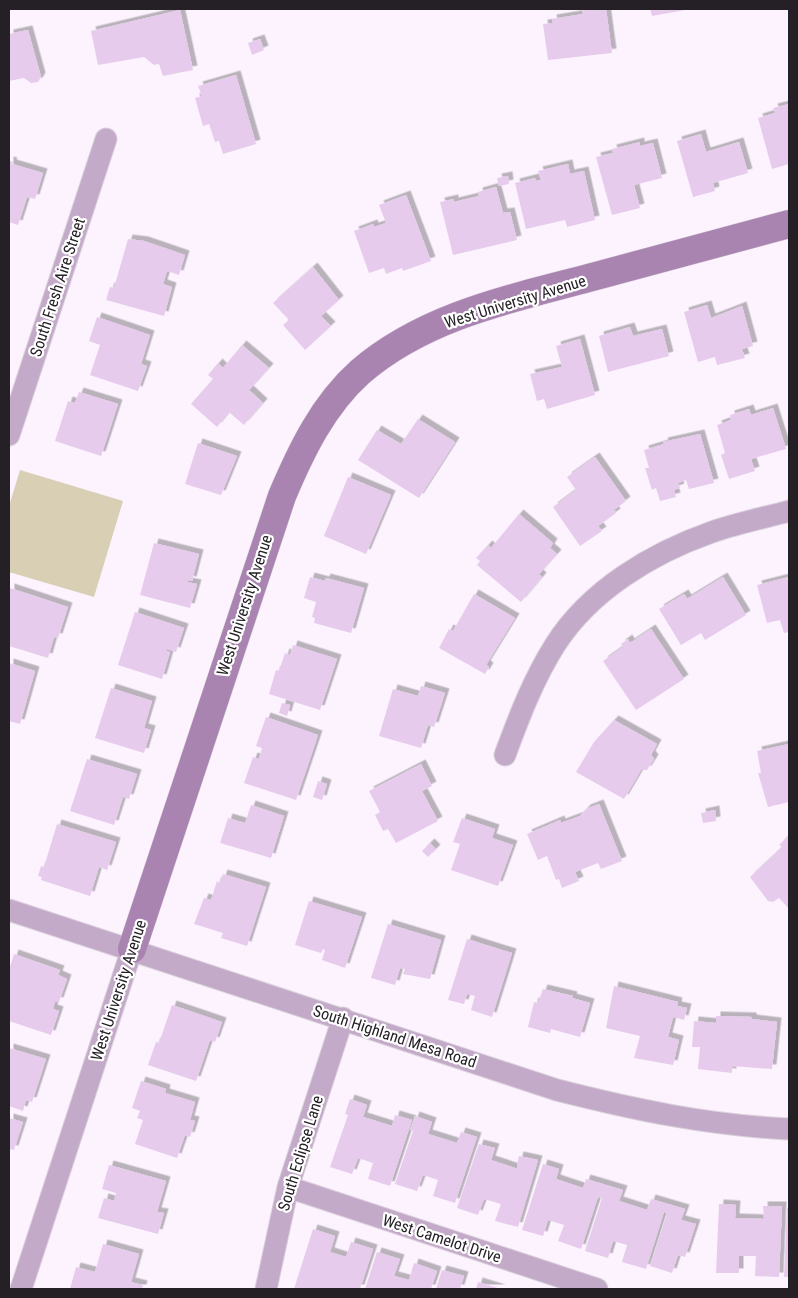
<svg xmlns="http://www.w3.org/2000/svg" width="798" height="1298" viewBox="0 0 798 1298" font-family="'Roboto Condensed',sans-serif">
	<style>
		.park { fill: #d9cfb5 }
		.building { fill: #e7cbed; filter: url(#shadow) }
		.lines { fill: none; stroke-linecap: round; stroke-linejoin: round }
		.street-casing { stroke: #dad1db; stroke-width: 23 }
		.secondary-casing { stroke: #dad1db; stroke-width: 29 }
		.street { stroke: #c3aac9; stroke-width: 21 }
		.secondary { stroke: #a984b1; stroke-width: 28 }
		.labels { text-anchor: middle; stroke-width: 4.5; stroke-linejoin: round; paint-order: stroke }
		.street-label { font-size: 16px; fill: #252026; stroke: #fff }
	</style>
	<defs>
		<filter id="shadow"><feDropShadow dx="4.5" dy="-4.5" stdDeviation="0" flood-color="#0004"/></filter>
	</defs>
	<rect width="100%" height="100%" fill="#fcf3fe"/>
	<!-- park -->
	<path class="park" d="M 20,470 L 123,501 L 94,597 L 9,572 L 9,506 Z"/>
	<!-- building -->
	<path class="building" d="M 606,9 L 612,53 L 548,60 L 543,24 L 553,23 L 552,19 L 583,14 L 582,11 Z
		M 650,9 L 685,9 L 685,10 L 652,16 Z
		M 180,10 L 193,70 L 163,76 L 159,64 L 154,65 L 144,57 L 98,65 L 91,31 Z
		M 28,30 L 41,77 L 38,82 L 31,83 L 24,78 L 9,81 L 9,34 Z
		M 260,39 L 264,50 L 252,55 L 248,43 Z
		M 236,75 L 256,144 L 223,154 L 219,141 L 215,142 L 209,124 L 203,126 L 195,98 L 202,96 L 198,86 Z
		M 789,104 L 789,164 L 772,169 L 758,118 L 775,113 L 773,108 Z
		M 701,134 L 706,152 L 739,142 L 748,173 L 713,183 L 715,191 L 693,197 L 677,141 Z
		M 640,142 L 640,146 L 653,143 L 662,178 L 634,185 L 640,208 L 612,215 L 596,157 L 613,153 L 612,149 Z
		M 9,161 L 13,162 L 12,164 L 43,173 L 35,199 L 27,197 L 18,225 L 9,222 Z
		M 568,164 L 570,174 L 584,171 L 595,220 L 567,227 L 565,220 L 526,229 L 515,183 L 535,178 L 536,181 L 541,180 L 538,171 Z
		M 508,176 L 509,184 L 499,186 L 497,178 Z
		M 496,187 L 503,213 L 510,212 L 517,240 L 453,255 L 440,202 L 454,199 L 454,202 L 479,196 L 478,192 Z
		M 406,195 L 431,261 L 403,271 L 402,268 L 386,274 L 384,268 L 369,273 L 354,231 L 373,224 L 374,227 L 386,223 L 379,205 Z
		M 128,239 L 144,241 L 185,255 L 179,275 L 167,271 L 163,284 L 172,287 L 164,316 L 106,300 L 110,287 L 114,288 Z
		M 313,267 L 339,300 L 321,316 L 331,326 L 305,350 L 283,325 L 289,320 L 273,303 Z
		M 707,305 L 711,318 L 742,306 L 753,346 L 742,349 L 745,358 L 717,365 L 715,357 L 698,362 L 684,312 Z
		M 97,317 L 150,335 L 141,364 L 147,366 L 138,391 L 90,375 L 100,345 L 89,341 Z
		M 630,327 L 633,336 L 662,329 L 669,356 L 608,372 L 599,336 Z
		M 580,339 L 595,395 L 547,409 L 544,399 L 537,401 L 530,374 L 562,367 L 556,346 Z
		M 242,345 L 269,368 L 249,390 L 263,403 L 244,425 L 229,412 L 217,427 L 191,404 L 213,379 L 208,375 L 218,363 L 223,368 Z
		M 79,392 L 118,404 L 101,456 L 55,441 L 68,401 L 75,403 Z
		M 773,408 L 786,449 L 751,459 L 755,471 L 729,479 L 721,455 L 725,453 L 717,425 L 731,420 L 730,415 L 749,409 L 751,415 Z
		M 418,419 L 455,442 L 419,498 L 358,460 L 377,430 L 401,444 Z
		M 700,434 L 714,483 L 689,489 L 686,480 L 678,483 L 680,488 L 674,490 L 676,497 L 660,501 L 656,488 L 652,490 L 645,468 L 649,468 L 644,450 L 664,444 L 663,442 Z
		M 198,443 L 237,456 L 221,495 L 185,484 Z
		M 595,457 L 626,501 L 614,510 L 616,513 L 598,526 L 602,531 L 580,546 L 553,507 L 576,490 L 567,477 Z
		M 348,477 L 391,495 L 366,554 L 324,536 Z
		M 519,514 L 553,543 L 550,548 L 557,554 L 539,574 L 542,577 L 521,602 L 477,565 L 480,561 L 476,558 L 488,545 L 491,548 Z
		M 154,543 L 199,554 L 192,581 L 188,580 L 187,582 L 197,584 L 190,608 L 140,595 Z
		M 310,577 L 325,581 L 326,578 L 364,588 L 351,633 L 314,623 L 315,618 L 312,617 L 316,602 L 304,598 Z
		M 723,577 L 746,615 L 705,640 L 701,633 L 681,645 L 659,609 L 684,594 L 687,599 Z
		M 789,577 L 789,632 L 784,633 L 780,620 L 767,623 L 757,585 Z
		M 10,588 L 68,607 L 58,638 L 54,637 L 48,658 L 9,646 Z
		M 474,594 L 515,618 L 486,665 L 489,667 L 485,674 L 439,648 L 449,629 L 453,631 Z
		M 135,612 L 184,628 L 176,652 L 167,649 L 167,651 L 170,652 L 162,679 L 118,665 Z
		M 651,629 L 684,679 L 636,710 L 603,661 L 623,647 L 621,644 L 628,639 L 630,643 Z
		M 293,645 L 337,659 L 320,710 L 269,694 L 276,670 L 279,671 L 285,653 L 290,655 Z
		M 9,663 L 35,671 L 20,724 L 9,721 Z
		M 421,686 L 445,693 L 434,727 L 428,725 L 421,748 L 379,736 L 393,689 L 418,696 Z
		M 111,688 L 152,701 L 144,728 L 151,730 L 144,753 L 95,738 Z
		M 282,703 L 290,705 L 287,716 L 279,713 Z
		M 266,717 L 318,735 L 296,800 L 244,783 L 253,757 L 259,759 L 262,748 L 256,746 Z
		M 614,720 L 657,744 L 651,755 L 654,759 L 647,770 L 641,770 L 624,799 L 576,772 L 594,742 Z
		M 789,744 L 789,802 L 768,807 L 758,773 L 761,773 L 757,751 Z
		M 87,759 L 137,774 L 129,799 L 123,797 L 114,825 L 70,811 Z
		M 421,764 L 432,786 L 422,791 L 438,821 L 396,843 L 388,829 L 383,831 L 375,815 L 380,812 L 369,791 Z
		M 318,781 L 327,784 L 322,800 L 313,797 Z
		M 599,804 L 622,861 L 601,869 L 598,863 L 575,872 L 579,881 L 562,888 L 559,879 L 556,880 L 547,856 L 538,860 L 527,834 L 560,820 L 561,823 L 580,816 L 586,809 Z
		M 251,805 L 284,816 L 271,858 L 220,843 L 228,818 L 245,823 Z
		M 715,810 L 716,821 L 703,823 L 701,813 Z
		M 462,818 L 495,829 L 492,838 L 513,845 L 498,886 L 451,870 L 460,844 L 453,842 Z
		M 57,824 L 116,842 L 107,870 L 99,867 L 90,896 L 41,880 L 42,877 L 38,876 L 41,866 L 44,867 Z
		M 789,835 L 789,909 L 779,898 L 773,902 L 768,901 L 750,877 L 782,847 L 779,845 Z
		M 430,843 L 436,849 L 428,857 L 422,851 Z
		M 223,874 L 266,887 L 247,946 L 221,938 L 223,933 L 194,924 L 204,898 L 211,900 L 217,881 L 220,883 Z
		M 309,901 L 362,917 L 345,968 L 322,960 L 325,950 L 323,949 L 321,953 L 295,945 Z
		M 388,924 L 441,940 L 430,979 L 403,974 L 405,969 L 400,968 L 395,985 L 371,978 Z
		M 467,939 L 512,953 L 492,1017 L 471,1010 L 475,996 L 467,994 L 464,1004 L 448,1000 Z
		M 14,954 L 60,970 L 58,975 L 67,979 L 59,1002 L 55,1001 L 53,1009 L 59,1011 L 51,1035 L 9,1021 L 9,970 Z
		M 614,986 L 678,1002 L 677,1006 L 687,1008 L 684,1020 L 673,1017 L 668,1037 L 679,1040 L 673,1065 L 634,1058 L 640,1036 L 606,1028 Z
		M 543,989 L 573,996 L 572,998 L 590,1003 L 580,1037 L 551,1029 L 550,1033 L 528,1027 L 534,1002 L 538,1003 Z
		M 172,1005 L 222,1022 L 215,1042 L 210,1040 L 196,1081 L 148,1065 L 156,1042 L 159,1043 Z
		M 716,1016 L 752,1017 L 752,1019 L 777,1022 L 772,1069 L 732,1066 L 732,1073 L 698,1069 L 700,1047 L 692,1047 L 694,1021 L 716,1023 Z
		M 9,1048 L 46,1059 L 32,1102 L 26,1100 L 23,1111 L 9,1106 Z
		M 141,1081 L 166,1089 L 165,1093 L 195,1102 L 190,1120 L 195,1121 L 190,1137 L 185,1135 L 177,1158 L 135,1144 L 143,1120 L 137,1118 L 140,1111 L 132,1108 Z
		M 350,1099 L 367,1105 L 363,1117 L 392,1126 L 395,1115 L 412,1120 L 390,1186 L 368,1179 L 373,1163 L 358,1158 L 352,1174 L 330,1167 L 348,1115 L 345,1114 Z
		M 415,1116 L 432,1122 L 428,1134 L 457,1143 L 461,1132 L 477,1137 L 455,1203 L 433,1196 L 438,1180 L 423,1175 L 417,1191 L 395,1184 L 413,1131 L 410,1130 Z
		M 9,1118 L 23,1122 L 14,1150 L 9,1149 Z
		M 479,1144 L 495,1148 L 491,1160 L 518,1169 L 517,1164 L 519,1156 L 538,1160 L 518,1227 L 495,1221 L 501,1204 L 484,1199 L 478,1215 L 457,1208 Z
		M 543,1164 L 559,1169 L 556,1179 L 583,1188 L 586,1179 L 623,1190 L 619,1201 L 647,1210 L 651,1199 L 685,1209 L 681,1220 L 696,1224 L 685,1257 L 678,1255 L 672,1273 L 650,1266 L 667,1213 L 664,1212 L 646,1269 L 622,1262 L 627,1245 L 613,1241 L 608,1258 L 585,1251 L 602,1198 L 598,1197 L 581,1249 L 558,1241 L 564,1225 L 548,1220 L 543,1236 L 522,1230 Z
		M 109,1165 L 166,1181 L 157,1212 L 164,1213 L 158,1234 L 98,1218 L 104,1198 L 114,1201 L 116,1193 L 102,1189 Z
		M 719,1204 L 736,1205 L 735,1218 L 764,1219 L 763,1206 L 782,1206 L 779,1277 L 755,1276 L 756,1256 L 739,1256 L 739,1273 L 716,1273 Z
		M 787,1208 L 789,1208 L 789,1277 L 784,1277 Z
		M 313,1229 L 335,1236 L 330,1252 L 346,1257 L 351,1242 L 373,1249 L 360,1289 L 294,1289 Z
		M 103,1244 L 139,1254 L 131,1282 L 143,1285 L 142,1289 L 70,1289 L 76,1267 L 95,1272 Z
		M 377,1252 L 400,1259 L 394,1276 L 409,1280 L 414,1263 L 437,1271 L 431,1289 L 365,1289 Z
		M 442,1270 L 464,1276 L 460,1289 L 436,1289 Z
		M 478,1282 L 501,1289 L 476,1289 Z"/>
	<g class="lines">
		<defs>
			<path id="street" d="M 9,435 L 106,139
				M 505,755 C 519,717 533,680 555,645 C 590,590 652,553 712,532 C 737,523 764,518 789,511
				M 9,910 L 557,1090 C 636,1110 707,1125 789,1129
				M 288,1187 L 597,1289
				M 21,1289 L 132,949
				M 266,1289 L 288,1187 L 343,1018"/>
			<path id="secondary" d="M 132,949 L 282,496 C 301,451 323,405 360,372 C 426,315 514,298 596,276 C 660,259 725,241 789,224"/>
		</defs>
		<!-- street casing -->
		<use href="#street" class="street-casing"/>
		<!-- secondary casing -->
		<use href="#secondary" class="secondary-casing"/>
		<!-- street -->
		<use href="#street" class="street"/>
		<!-- secondary -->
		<use href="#secondary" class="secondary"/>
	</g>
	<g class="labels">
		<!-- street labels -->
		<g class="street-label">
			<text transform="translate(57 287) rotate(-72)" y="6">South Fresh Aire Street</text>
			<text transform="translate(515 301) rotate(-17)" y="6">West University Avenue</text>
			<text transform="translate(244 605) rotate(-72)" y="6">West University Avenue</text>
			<text transform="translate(118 990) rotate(-72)" y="6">West University Avenue</text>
			<text transform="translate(395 1036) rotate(18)" y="6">South Highland Mesa Road</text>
			<text transform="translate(300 1153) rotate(-73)" y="6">South Eclipse Lane</text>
			<text transform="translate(442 1238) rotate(18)" y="6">West Camelot Drive</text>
		</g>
	</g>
	<!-- border -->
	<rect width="798" height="1298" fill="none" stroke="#252026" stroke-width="20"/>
</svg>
